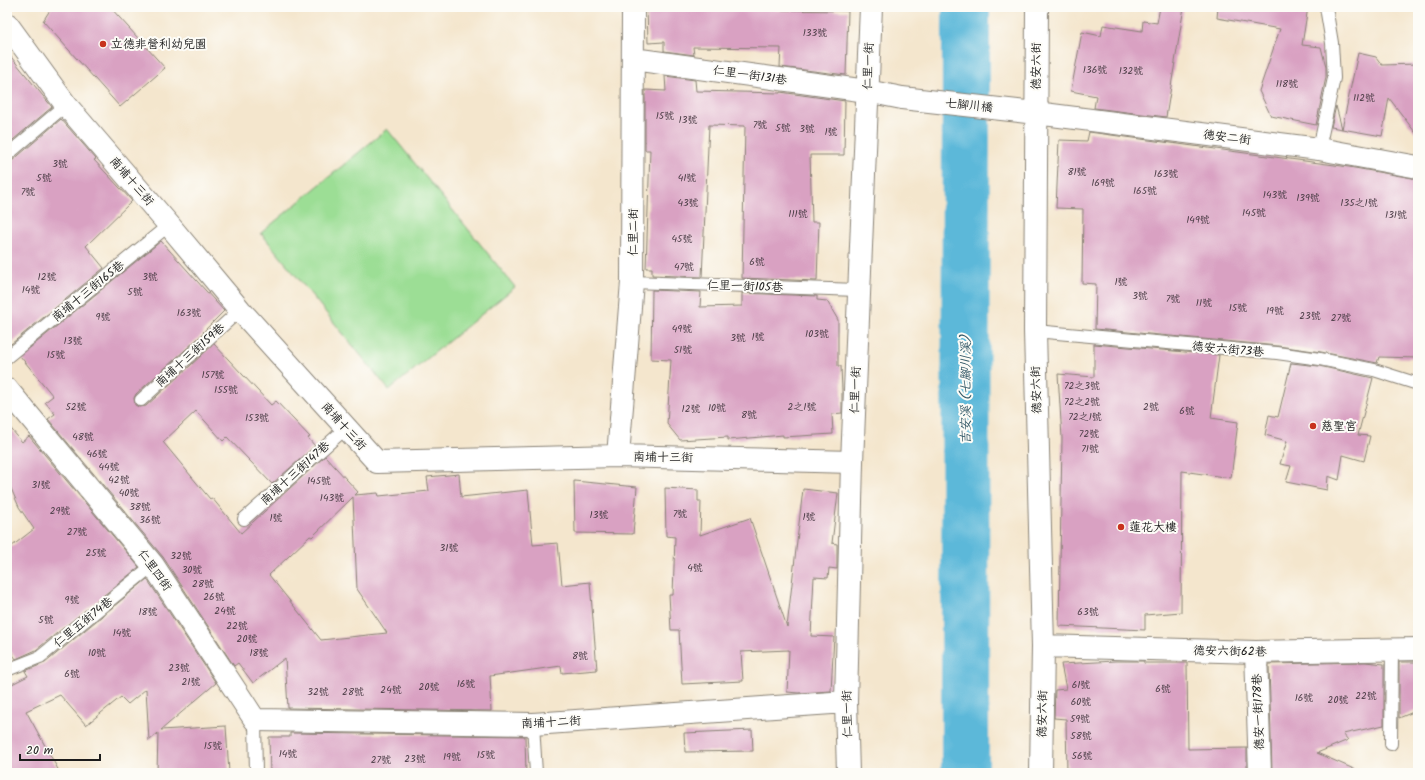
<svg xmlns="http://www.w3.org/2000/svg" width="1425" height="780" viewBox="0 0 1425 780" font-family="Kalam,'LXGW WenKai TC',sans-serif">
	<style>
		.green { fill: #9cde95; stroke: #5c7d58 }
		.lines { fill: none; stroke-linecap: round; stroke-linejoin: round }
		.river { stroke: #5bb8d9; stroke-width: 48 }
		.building { fill: #d9a1c2; fill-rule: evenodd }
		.service-casing { stroke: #888174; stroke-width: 14 }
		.minor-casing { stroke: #888174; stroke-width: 24 }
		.service { stroke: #fff; stroke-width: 12 }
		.minor { stroke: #fff; stroke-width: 22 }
		.poi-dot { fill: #c8321e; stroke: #fdfcf7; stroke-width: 1.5 }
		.labels { text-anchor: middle; stroke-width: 4; stroke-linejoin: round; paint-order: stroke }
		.number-label { font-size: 10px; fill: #4b3d46 }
		.poi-label { font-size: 12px; fill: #1c1c1c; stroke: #fdfcf7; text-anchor: start }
		.street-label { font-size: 12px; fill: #1c1c1c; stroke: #fdfcf7 }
		.water-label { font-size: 13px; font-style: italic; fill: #355a68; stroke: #fdfcf7 }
	</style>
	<rect width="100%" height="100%" fill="#fdfcf7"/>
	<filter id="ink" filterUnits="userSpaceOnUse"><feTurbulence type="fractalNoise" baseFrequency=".025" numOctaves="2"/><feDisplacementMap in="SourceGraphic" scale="8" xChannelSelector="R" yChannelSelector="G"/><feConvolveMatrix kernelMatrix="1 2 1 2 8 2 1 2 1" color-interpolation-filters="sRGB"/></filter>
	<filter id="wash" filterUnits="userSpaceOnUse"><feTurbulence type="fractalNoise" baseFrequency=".012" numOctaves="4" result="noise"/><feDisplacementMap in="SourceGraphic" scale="16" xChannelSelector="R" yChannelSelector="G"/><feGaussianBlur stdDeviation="0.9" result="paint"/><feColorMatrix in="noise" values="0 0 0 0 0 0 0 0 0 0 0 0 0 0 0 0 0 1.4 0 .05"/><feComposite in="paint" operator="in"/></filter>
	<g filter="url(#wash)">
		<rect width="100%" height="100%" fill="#f4e6cd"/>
		<!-- green -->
		<path class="green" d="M 387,129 L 515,287 L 389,390 L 261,233 Z"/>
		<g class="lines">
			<!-- river -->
			<path class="river" d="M 965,773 L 966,7"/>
		</g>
		<g id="blocks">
			<!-- building -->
			<path class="building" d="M 52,7 L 110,7 L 165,68 L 120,107 L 43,21 Z
				M 647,7 L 775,7 L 775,10 L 848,11 L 846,75 L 780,67 L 781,48 L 693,47 L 694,55 L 664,51 L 664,42 L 648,43 Z
				M 1160,7 L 1184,7 L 1166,117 L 1094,108 L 1096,96 L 1071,91 L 1082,32 L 1101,36 L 1103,25 L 1142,31 L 1143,21 L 1157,23 Z
				M 1218,7 L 1308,7 L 1302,45 L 1321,47 L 1326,67 L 1326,77 L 1316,125 L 1271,116 L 1259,91 L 1280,29 L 1217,18 Z
				M 7,52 L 52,107 L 7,145 Z
				M 1358,53 L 1376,57 L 1382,65 L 1418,64 L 1418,136 L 1389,98 L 1382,136 L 1342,129 Z
				M 665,76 L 695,80 L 696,91 L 780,93 L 780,92 L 845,101 L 844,155 L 810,155 L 812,222 L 819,222 L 817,281 L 742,278 L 745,126 L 709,125 L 702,277 L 652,275 L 652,268 L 646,268 L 650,150 L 645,150 L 645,90 L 666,91 Z
				M 1336,106 L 1342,129 L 1331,127 Z
				M 61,119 L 96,159 L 94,160 L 132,201 L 86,246 L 104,268 L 11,344 L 7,340 L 7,162 L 12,161 Z
				M 1089,132 L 1349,167 L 1418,179 L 1418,358 L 1379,357 L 1377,363 L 1321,352 L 1278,346 L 1095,329 L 1096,284 L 1082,283 L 1083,209 L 1056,208 L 1059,140 L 1087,141 Z
				M 161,241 L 224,311 L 203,332 L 204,333 L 136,394 L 134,398 L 135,405 L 139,407 L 146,406 L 214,344 L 271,405 L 276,401 L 310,437 L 308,438 L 315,446 L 272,484 L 227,437 L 223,441 L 196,411 L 163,442 L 210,499 L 212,498 L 241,533 L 325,456 L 358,492 L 355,495 L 378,493 L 379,496 L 429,491 L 427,477 L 459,474 L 461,497 L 528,490 L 533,545 L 558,543 L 562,585 L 590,582 L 597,670 L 562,673 L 561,666 L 490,676 L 492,711 L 288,708 L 285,658 L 253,683 L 238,663 L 234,666 L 163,557 L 48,419 L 55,414 L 45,402 L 53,396 L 20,356 ZM 353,497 L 357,589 L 387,633 L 321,640 L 269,575 L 310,536 L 312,537 Z
				M 652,290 L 701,292 L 700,307 L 742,306 L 742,293 L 817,296 L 817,300 L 827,301 L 838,320 L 838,366 L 841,366 L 842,391 L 842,413 L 832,414 L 833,434 L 783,437 L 783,435 L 728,440 L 728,437 L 680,440 L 667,424 L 671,360 L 651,359 Z
				M 1094,344 L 1219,355 L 1211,418 L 1238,422 L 1231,478 L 1182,471 L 1181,612 L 1145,615 L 1145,630 L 1059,626 L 1062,438 L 1058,374 L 1094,377 Z
				M 1291,363 L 1319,366 L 1373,378 L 1358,435 L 1370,436 L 1364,461 L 1343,455 L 1339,480 L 1328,476 L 1327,490 L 1286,482 L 1291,466 L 1280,464 L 1287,441 L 1265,435 L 1269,415 L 1278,417 Z
				M 7,424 L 22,442 L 29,436 L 139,567 L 36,650 L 16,659 L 7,646 L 7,550 L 34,529 L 19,507 L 7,479 Z
				M 574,481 L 637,487 L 633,534 L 575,533 Z
				M 665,488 L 698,490 L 698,501 L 701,501 L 700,535 L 750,518 L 787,627 L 803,489 L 838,493 L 832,543 L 837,544 L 837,569 L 829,568 L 828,578 L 814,577 L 811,636 L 834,637 L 831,691 L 798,693 L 787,692 L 789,650 L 741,652 L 743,681 L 682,684 L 679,630 L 671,630 L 669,595 L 673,595 L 675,537 L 666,536 Z
				M 147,579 L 216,683 L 161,730 L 226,726 L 229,773 L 157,773 L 158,733 L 149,741 L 146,689 L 128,704 L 121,697 L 86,725 L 60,695 L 26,711 L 60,773 L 7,773 L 7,677 L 12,684 L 28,676 L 25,671 L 45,663 Z
				M 1115,661 L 1144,661 L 1144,663 L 1187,663 L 1188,749 L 1247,748 L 1247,773 L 1067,773 L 1066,719 L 1054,718 L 1055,690 L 1066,689 L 1061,664 Z
				M 1365,662 L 1384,664 L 1384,725 L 1343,734 L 1348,740 L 1317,753 L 1363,773 L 1272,773 L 1269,664 Z
				M 1399,662 L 1418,662 L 1418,710 L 1399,718 Z
				M 752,730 L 753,751 L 685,752 L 684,733 Z
				M 290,733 L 525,736 L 526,773 L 270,773 L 269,737 L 290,737 Z"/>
		</g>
	</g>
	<g filter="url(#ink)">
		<use href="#blocks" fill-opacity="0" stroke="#888174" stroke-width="1"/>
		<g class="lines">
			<defs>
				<path id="service" d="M 1319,149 L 1334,78 L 1332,43 L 1326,7
					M 7,155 L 66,105
					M 632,282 L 858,290
					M 1035,331 L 1277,353 L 1320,359 L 1374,370 L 1418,384
					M 7,357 L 169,225
					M 141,400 L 240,310
					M 244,519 L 346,428
					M 7,670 L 40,657 L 153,565
					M 255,720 L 256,773
					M 533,724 L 536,773
					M 1391,744 L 1392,649"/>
				<path id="minor" d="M 1037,7 L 1035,331 L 1043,646 L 1041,773
					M 7,24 L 66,105 L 169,225 L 240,310 L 377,462 L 618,456 L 852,462
					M 633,59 L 867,91 L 902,98 L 1036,113 L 1319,149 L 1418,167
					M 7,389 L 153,565 L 255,720 L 533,724 L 846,702
					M 618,456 L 632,282 L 633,7
					M 1043,646 L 1256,652 L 1418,649
					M 1256,652 L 1260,773
					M 848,773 L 846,702 L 852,462 L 871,7"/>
			</defs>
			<!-- service casing -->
			<use href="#service" class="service-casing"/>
			<!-- minor casing -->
			<use href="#minor" class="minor-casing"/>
			<!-- service -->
			<use href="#service" class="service"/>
			<!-- minor -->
			<use href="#minor" class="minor"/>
		</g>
	</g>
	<!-- markers -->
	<g class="poi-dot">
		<circle cx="103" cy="44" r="4"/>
		<circle cx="1313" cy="426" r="4"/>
		<circle cx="1121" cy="527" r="4"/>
	</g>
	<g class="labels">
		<!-- number labels -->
		<g class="number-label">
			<text x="815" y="36">133號</text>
			<text x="1095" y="73">136號</text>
			<text x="1131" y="74">132號</text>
			<text x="1287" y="87">118號</text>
			<text x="1364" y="101">112號</text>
			<text x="665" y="119">15號</text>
			<text x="688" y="123">13號</text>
			<text x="760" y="128">7號</text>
			<text x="783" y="131">5號</text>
			<text x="807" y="132">3號</text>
			<text x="831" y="135">1號</text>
			<text x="60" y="167">3號</text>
			<text x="1077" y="175">81號</text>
			<text x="1166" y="177">163號</text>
			<text x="44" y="181">5號</text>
			<text x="687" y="181">41號</text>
			<text x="1103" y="186">169號</text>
			<text x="1145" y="194">165號</text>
			<text x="28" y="195">7號</text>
			<text x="1275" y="198">143號</text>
			<text x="1308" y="201">139號</text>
			<text x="688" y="206">43號</text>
			<text x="1359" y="206">135之1號</text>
			<text x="1254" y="216">145號</text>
			<text x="798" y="217">111號</text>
			<text x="1396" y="218">131號</text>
			<text x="1198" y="223">149號</text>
			<text x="682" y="242">45號</text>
			<text x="757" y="265">6號</text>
			<text x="684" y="270">47號</text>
			<text x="47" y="280">12號</text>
			<text x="150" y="280">3號</text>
			<text x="1121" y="285">1號</text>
			<text x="31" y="293">14號</text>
			<text x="135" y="295">5號</text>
			<text x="1140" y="299">3號</text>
			<text x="1173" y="302">7號</text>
			<text x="1204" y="306">11號</text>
			<text x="1238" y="311">15號</text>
			<text x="1275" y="314">19號</text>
			<text x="189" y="316">163號</text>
			<text x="1310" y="319">23號</text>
			<text x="103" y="320">9號</text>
			<text x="1341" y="321">27號</text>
			<text x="682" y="332">49號</text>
			<text x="817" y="337">103號</text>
			<text x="758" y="340">1號</text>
			<text x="738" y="341">3號</text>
			<text x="73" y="344">13號</text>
			<text x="683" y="353">51號</text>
			<text x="56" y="358">15號</text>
			<text x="213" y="378">157號</text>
			<text x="1082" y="389">72之3號</text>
			<text x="226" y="393">155號</text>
			<text x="1082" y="405">72之2號</text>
			<text x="76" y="410">52號</text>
			<text x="802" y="410">2之1號</text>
			<text x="1151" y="410">2號</text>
			<text x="717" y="411">10號</text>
			<text x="691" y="412">12號</text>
			<text x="1187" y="414">6號</text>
			<text x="749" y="418">8號</text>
			<text x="1085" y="420">72之1號</text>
			<text x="257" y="421">153號</text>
			<text x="1089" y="437">72號</text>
			<text x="83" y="440">48號</text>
			<text x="1090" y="452">71號</text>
			<text x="97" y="457">46號</text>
			<text x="109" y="470">44號</text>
			<text x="119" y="483">42號</text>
			<text x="319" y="484">145號</text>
			<text x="41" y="488">31號</text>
			<text x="129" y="496">40號</text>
			<text x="332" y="501">143號</text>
			<text x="140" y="510">38號</text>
			<text x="60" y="514">29號</text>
			<text x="680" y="517">7號</text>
			<text x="599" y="518">13號</text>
			<text x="809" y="520">1號</text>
			<text x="276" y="521">1號</text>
			<text x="150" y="523">36號</text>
			<text x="77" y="535">27號</text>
			<text x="449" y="551">31號</text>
			<text x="96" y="556">25號</text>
			<text x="181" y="559">32號</text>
			<text x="695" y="571">4號</text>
			<text x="192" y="573">30號</text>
			<text x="203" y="587">28號</text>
			<text x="214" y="600">26號</text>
			<text x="72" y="603">9號</text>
			<text x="225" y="614">24號</text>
			<text x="148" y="615">18號</text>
			<text x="1088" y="615">63號</text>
			<text x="46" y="623">5號</text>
			<text x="237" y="629">22號</text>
			<text x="122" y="636">14號</text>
			<text x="247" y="642">20號</text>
			<text x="97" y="656">10號</text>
			<text x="259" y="656">18號</text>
			<text x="580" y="659">8號</text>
			<text x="179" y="671">23號</text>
			<text x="72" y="677">6號</text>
			<text x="191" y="685">21號</text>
			<text x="466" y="687">16號</text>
			<text x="1081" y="688">61號</text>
			<text x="429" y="690">20號</text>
			<text x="1163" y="692">6號</text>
			<text x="391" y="693">24號</text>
			<text x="318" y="695">32號</text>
			<text x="353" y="695">28號</text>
			<text x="1366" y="699">22號</text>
			<text x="1304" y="701">16號</text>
			<text x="1338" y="703">20號</text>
			<text x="1081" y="705">60號</text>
			<text x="1080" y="722">59號</text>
			<text x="1081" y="739">58號</text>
			<text x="213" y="749">15號</text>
			<text x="288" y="757">14號</text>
			<text x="486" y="758">15號</text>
			<text x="1082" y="759">56號</text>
			<text x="452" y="760">19號</text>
			<text x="415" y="762">23號</text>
			<text x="381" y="763">27號</text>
		</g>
		<!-- poi labels -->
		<g class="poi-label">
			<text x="111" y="48">立德非營利幼兒園</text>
			<text x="1321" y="430">慈聖宮</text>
			<text x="1129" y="531">蓮花大樓</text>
		</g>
		<!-- street labels -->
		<g class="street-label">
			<text transform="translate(868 66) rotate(-88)" y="4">仁里一街</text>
			<text transform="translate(1036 66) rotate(-90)" y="4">德安六街</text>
			<text transform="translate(750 75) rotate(8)" y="4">仁里一街131巷</text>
			<text transform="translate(969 105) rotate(6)" y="4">七腳川橋</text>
			<text transform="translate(1227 137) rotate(7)" y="4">德安二街</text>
			<text transform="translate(132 181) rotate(49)" y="4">南埔十三街</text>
			<text transform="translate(633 232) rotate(-90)" y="4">仁里二街</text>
			<text transform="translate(745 286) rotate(2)" y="4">仁里一街105巷</text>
			<text transform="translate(88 291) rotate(-39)" y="4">南埔十三街165巷</text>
			<text transform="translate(1228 349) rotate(5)" y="4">德安六街73巷</text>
			<text transform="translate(190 355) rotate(-42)" y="4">南埔十三街159巷</text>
			<text transform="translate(855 390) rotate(-88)" y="4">仁里一街</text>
			<text transform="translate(1036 390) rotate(-92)" y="4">德安六街</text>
			<text transform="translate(344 426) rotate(48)" y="4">南埔十三街</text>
			<text transform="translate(663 457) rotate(1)" y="4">南埔十三街</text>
			<text transform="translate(295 473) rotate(-42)" y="4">南埔十三街147巷</text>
			<text transform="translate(155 570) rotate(54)" y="4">仁里四街</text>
			<text transform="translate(83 622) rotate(-39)" y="4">仁里五街74巷</text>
			<text transform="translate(1230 651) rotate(1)" y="4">德安六街62巷</text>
			<text transform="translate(1258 712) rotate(-92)" y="4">德安一街178巷</text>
			<text transform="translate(847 714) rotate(-91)" y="4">仁里一街</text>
			<text transform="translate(1042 714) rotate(-89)" y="4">德安六街</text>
			<text transform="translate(551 722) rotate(-3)" y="4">南埔十二街</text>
		</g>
		<!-- water labels -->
		<g class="water-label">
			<text transform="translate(965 390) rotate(-90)" y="5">吉安溪 (七腳川溪)</text>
		</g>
	</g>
	<!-- margin -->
	<rect width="1425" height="780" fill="none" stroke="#fdfcf7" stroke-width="24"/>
	<!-- scale -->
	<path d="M20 754v6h80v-6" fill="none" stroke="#1c1c1c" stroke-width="2"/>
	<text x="26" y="754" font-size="12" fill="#1c1c1c" stroke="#fdfcf7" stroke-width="3" paint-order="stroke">20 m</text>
</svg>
